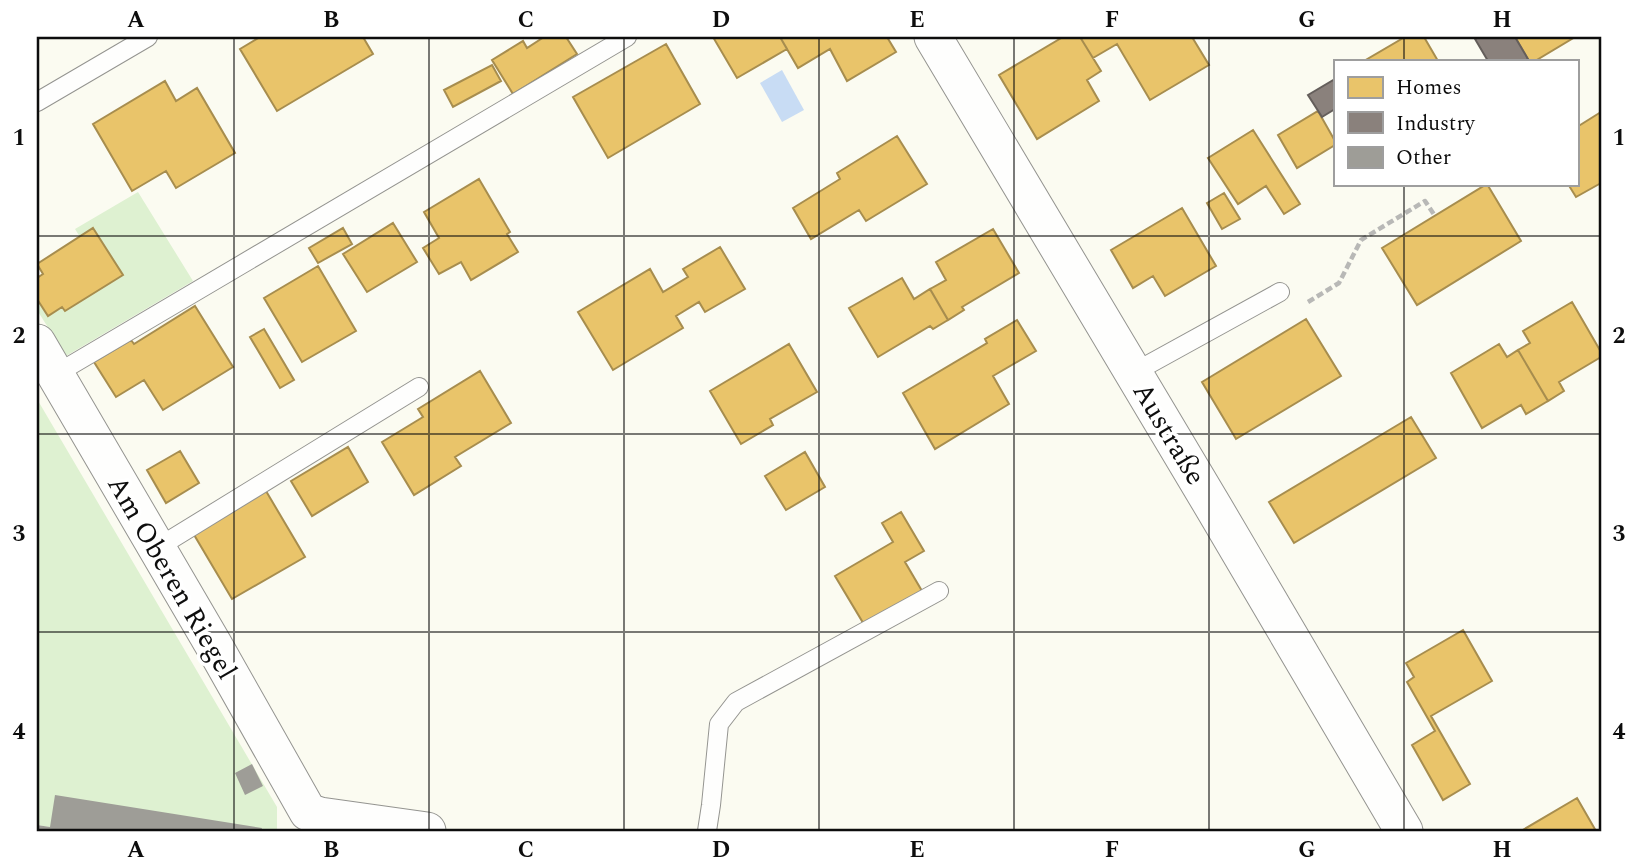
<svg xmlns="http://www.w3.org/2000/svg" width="1638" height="868" viewBox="0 0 1638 868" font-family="Spectral,serif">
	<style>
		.green { fill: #def1d1 }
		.water { fill: #c8dcf4 }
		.homes { fill: #e9c46a; stroke: #a78d4e; stroke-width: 2 }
		.industry { fill: #8a817c; stroke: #645e5b; stroke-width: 2 }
		.building { fill: #9e9d97 }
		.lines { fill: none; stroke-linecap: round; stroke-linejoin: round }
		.lane-casing { stroke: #949490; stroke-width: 20 }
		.street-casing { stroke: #949490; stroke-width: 39 }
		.path { stroke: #b8b8b6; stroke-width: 4.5; stroke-dasharray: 7 3.5; stroke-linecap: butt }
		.lane { stroke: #fefefd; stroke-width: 18 }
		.street { stroke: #fefefd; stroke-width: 37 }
		.grid { fill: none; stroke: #0d0d0d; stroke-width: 2; stroke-opacity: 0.55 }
		.labels { text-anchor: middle; stroke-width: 7; stroke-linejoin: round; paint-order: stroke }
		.street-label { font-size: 28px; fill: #0d0d0d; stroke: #fff }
		.neatline { fill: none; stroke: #0d0d0d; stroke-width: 2.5 }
		.grid-label { font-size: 23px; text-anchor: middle; font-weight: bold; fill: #0d0d0d }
	</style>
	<rect width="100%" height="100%" fill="#fbfbf1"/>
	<!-- green -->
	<path class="green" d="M 138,192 L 193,281 L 66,356 L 37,310 L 37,299 L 48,316 L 62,307 L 65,311 L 122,275 L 94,229 L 80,237 L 75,229 Z
		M 37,399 L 277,807 L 277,831 L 75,831 L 37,825 Z"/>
	<!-- water -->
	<path class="water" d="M 782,70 L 804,110 L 782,122 L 760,83 Z"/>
	<!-- homes -->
	<path class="homes" d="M 260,37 L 363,37 L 373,54 L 277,111 L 240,49 Z
		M 544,37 L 566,37 L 577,54 L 513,94 L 492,60 L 523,41 L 527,48 Z
		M 713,37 L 780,37 L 787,49 L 737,78 Z
		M 780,37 L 887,37 L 896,52 L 847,81 L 830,49 L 798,68 Z
		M 1063,37 L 1080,37 L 1101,71 L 1087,80 L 1099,101 L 1037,139 L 999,75 Z
		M 1080,37 L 1192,37 L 1209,65 L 1150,100 L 1117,44 L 1093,58 Z
		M 1405,37 L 1424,37 L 1438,61 L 1364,61 Z
		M 1515,37 L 1575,37 L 1535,61 L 1529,61 Z
		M 666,44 L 700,104 L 608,158 L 573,97 Z
		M 492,65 L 501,81 L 453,107 L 444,90 Z
		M 165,81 L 176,101 L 197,88 L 235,153 L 176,188 L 166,171 L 132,191 L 93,124 Z
		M 1318,111 L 1335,141 L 1335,145 L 1297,168 L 1278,135 Z
		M 1601,112 L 1601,183 L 1576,197 L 1568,184 L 1577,184 L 1577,127 Z
		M 1253,130 L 1300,204 L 1284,214 L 1266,186 L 1238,204 L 1208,158 Z
		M 897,136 L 927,184 L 866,221 L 859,210 L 811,239 L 793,208 L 840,179 L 837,173 Z
		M 479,179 L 510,232 L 507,234 L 518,252 L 471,280 L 461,262 L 439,274 L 423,248 L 439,238 L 424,212 Z
		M 1487,184 L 1521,241 L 1417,305 L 1382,248 Z
		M 1224,193 L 1240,219 L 1222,229 L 1207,203 Z
		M 1182,208 L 1216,266 L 1165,296 L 1153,276 L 1133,288 L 1111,250 Z
		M 393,223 L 417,262 L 367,292 L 343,254 Z
		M 93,228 L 123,275 L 65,311 L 62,307 L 48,316 L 37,299 L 37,278 L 43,274 L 37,264 Z
		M 343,228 L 352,244 L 318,263 L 309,248 Z
		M 993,229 L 1019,273 L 962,307 L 964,310 L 948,320 L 930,289 L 946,280 L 936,262 Z
		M 720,247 L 745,289 L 705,312 L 699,302 L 676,316 L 683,328 L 613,370 L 578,312 L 650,269 L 663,292 L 688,277 L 683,269 Z
		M 318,266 L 356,331 L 302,362 L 264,298 Z
		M 902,278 L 914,299 L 930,289 L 948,320 L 933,329 L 930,326 L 878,357 L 849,308 Z
		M 1572,302 L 1601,352 L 1601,357 L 1559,382 L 1564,391 L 1548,401 L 1518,350 L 1530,343 L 1523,331 Z
		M 195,306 L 233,367 L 163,410 L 144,380 L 116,397 L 94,362 L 131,340 L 134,344 Z
		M 1306,319 L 1341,376 L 1236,439 L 1202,382 Z
		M 1017,320 L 1036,351 L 993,376 L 1009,404 L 935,449 L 903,393 L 987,343 L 985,339 Z
		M 264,329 L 294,380 L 280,388 L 250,337 Z
		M 789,344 L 817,392 L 770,419 L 773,425 L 741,444 L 710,391 Z
		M 1499,344 L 1507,357 L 1518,350 L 1548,401 L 1526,414 L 1521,405 L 1482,428 L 1451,373 Z
		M 480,371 L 511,423 L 455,457 L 461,466 L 414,495 L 382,442 L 423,417 L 418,409 Z
		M 1411,417 L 1436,458 L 1294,543 L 1269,502 Z
		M 348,447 L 368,482 L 312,516 L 291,481 Z
		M 180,451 L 199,483 L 166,503 L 147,470 Z
		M 805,452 L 825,487 L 786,510 L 765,476 Z
		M 266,491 L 305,557 L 232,599 L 193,533 Z
		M 901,512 L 924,551 L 905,562 L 922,591 L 865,626 L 835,576 L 893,542 L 882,523 Z
		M 1463,630 L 1492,681 L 1431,716 L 1470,784 L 1443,800 L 1412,745 L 1435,731 L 1407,682 L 1414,677 L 1406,663 Z
		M 1577,798 L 1596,831 L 1521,831 Z"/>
	<!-- industry -->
	<path class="industry" d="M 1479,37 L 1515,37 L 1528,59 L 1524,61 L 1488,61 L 1475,39 Z
		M 1335,79 L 1335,109 L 1322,117 L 1308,95 Z"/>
	<!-- building -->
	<path class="building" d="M 252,764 L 263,786 L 245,795 L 235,773 Z
		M 55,795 L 262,828 L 261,831 L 37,831 L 37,825 L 50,827 Z"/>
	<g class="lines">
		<defs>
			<path id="lane" d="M 37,102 L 148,37
				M 1133,373 L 1280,292
				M 56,374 L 627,37
				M 157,548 L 419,387
				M 707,831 L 711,805 L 719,724 L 736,702 L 939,591"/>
			<path id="street" d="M 933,37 L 1214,508 L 1404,831
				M 37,343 L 213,644 L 308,812 L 320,816 L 427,831"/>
		</defs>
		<!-- lane casing -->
		<use href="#lane" class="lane-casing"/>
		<!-- street casing -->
		<use href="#street" class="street-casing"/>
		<!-- path -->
		<path class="path" d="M 1308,302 L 1339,283 L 1361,240 L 1425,201 L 1435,216"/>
		<!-- lane -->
		<use href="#lane" class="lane"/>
		<!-- street -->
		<use href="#street" class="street"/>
	</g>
	<!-- grid -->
	<path class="grid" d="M 234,37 L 234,831M 429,37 L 429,831M 624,37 L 624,831M 819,37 L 819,831M 1014,37 L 1014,831M 1209,37 L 1209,831M 1404,37 L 1404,61M 1404,184 L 1404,831M 37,236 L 1601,236M 37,434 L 1601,434M 37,632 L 1601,632"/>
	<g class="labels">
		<!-- street labels -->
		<g class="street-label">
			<text transform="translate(1170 433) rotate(59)" y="10">Austraße</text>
			<text transform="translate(173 577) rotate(60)" y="10">Am Oberen Riegel</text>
		</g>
	</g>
	<!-- border -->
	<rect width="1638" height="868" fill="none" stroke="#ffffff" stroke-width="77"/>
	<!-- legend -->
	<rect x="1334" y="60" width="245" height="126" fill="#ffffff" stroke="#9e9e9e" stroke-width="2"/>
	<rect x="1348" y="77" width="35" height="21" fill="#e9c46a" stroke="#9e9e9e" stroke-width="2"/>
	<text x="1396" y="94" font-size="21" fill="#0d0d0d">Homes</text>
	<rect x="1348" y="112" width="35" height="21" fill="#8a817c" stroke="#9e9e9e" stroke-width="2"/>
	<text x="1396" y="130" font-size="21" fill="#0d0d0d">Industry</text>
	<rect x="1348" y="147" width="35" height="21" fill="#9e9d97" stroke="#9e9e9e" stroke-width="2"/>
	<text x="1396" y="164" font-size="21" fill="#0d0d0d">Other</text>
	<rect x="38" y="38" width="1562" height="792" class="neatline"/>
	<g class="grid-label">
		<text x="136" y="27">A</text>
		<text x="331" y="27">B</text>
		<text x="526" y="27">C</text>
		<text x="721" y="27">D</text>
		<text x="917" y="27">E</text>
		<text x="1112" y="27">F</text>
		<text x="1307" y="27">G</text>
		<text x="1502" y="27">H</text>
		<text x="19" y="145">1</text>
		<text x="1619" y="145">1</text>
		<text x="19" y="343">2</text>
		<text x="1619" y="343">2</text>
		<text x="19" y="541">3</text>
		<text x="1619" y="541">3</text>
		<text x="19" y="739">4</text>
		<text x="1619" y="739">4</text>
		<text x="136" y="857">A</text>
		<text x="331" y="857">B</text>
		<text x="526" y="857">C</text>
		<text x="721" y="857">D</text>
		<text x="917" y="857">E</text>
		<text x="1112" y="857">F</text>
		<text x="1307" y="857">G</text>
		<text x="1502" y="857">H</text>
	</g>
</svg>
